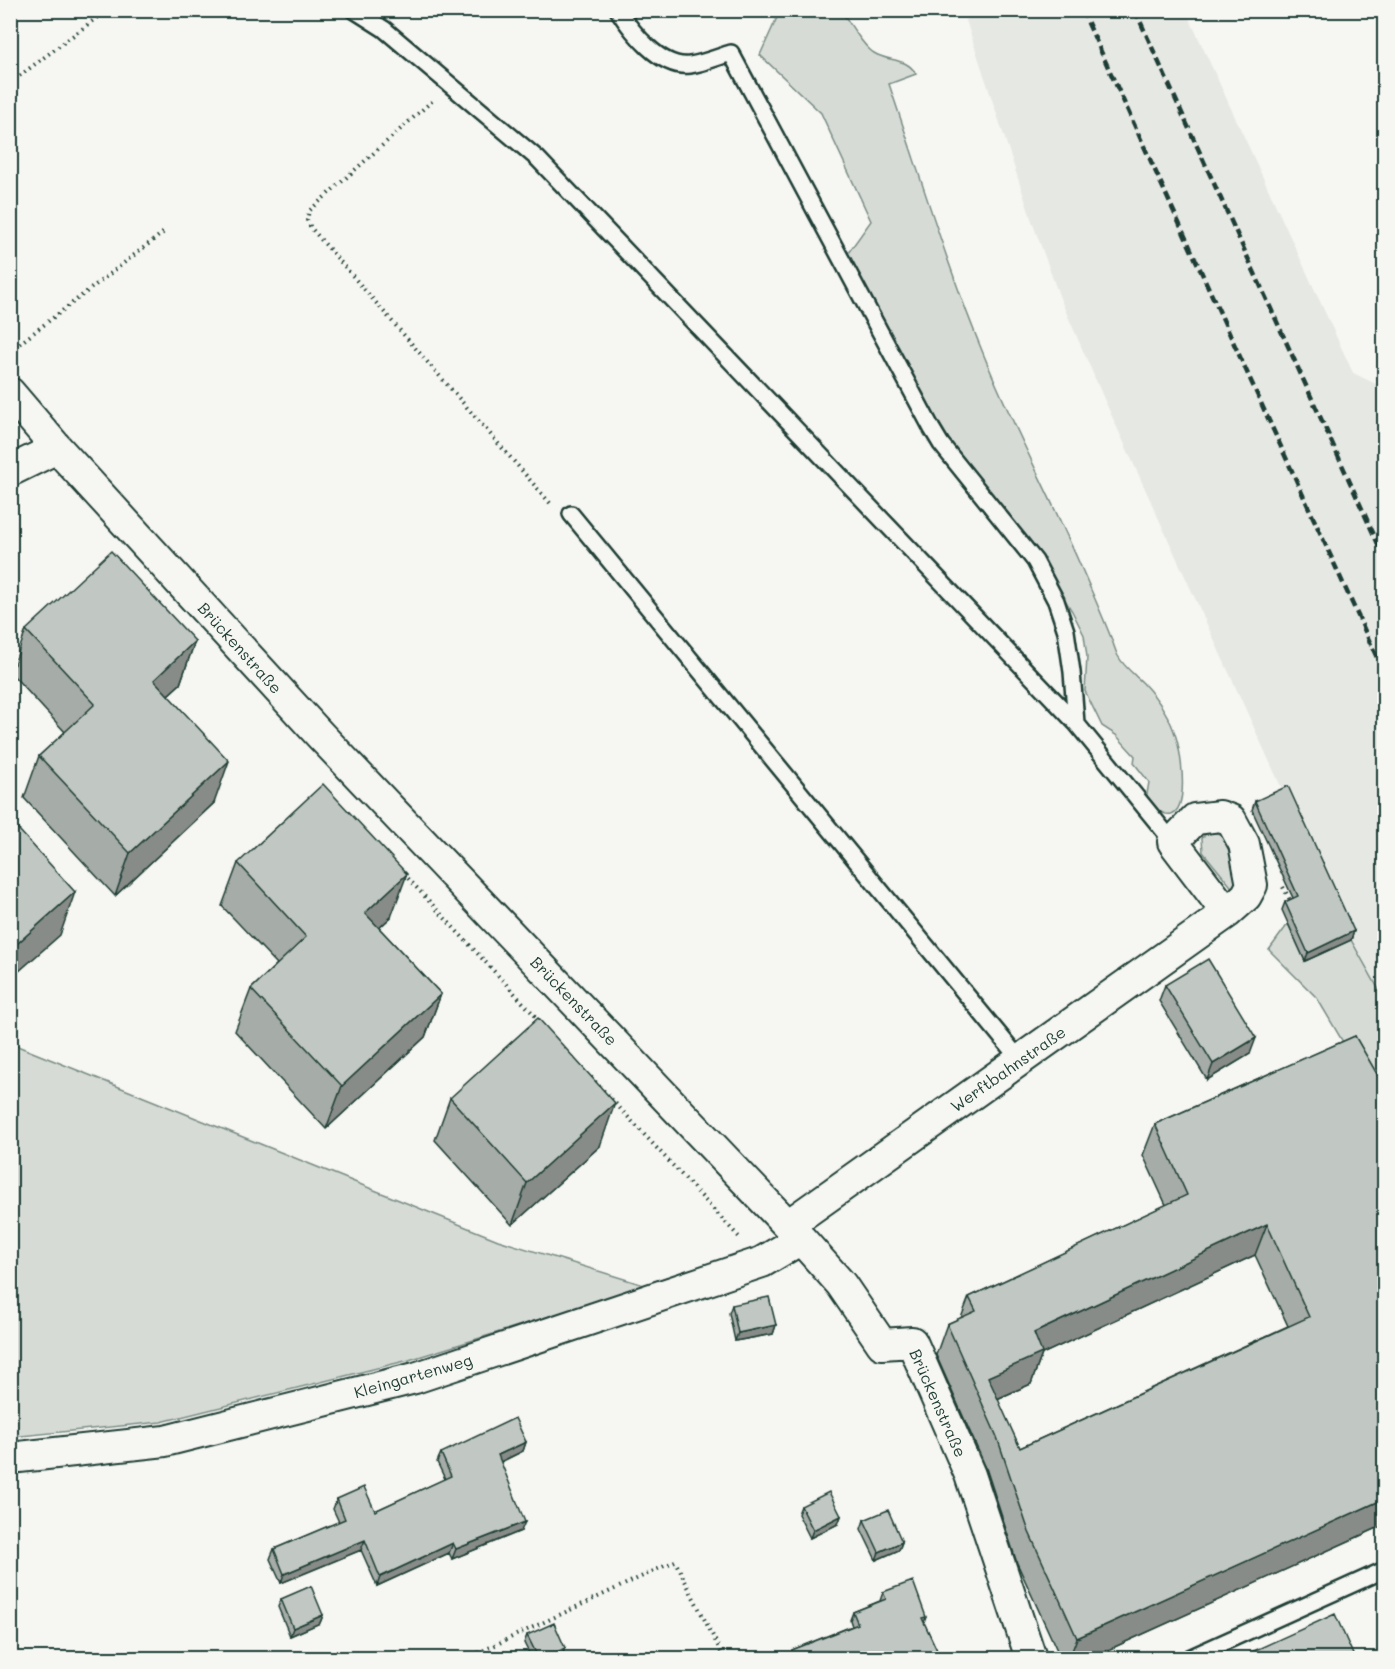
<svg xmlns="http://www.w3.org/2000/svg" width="1395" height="1669" viewBox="0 0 1395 1669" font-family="Mali,sans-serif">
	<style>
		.built { fill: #e6e8e4 }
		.green { fill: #d6dbd6; stroke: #7a8c85; stroke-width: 1.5 }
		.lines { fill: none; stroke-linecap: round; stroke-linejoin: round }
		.service-casing { stroke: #1f3d34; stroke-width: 20 }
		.minor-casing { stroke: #1f3d34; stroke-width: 34 }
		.path { stroke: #1f3d34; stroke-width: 4; stroke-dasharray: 1.5 4.5; stroke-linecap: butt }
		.service { stroke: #f6f6f2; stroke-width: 15 }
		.minor { stroke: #f6f6f2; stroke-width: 30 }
		.rail { stroke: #1f3d34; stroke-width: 4.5; stroke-dasharray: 9 4.5; stroke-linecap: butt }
		.wall { fill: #a6aca8; stroke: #1f3d34; stroke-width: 1.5; fill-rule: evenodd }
		.shaded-wall { fill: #878c88; stroke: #1f3d34; stroke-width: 1.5 }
		.building { fill: #c1c8c3; stroke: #1f3d34; stroke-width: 1.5; fill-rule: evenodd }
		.labels { text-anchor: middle; stroke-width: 4.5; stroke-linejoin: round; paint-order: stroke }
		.street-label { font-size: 16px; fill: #1f3d34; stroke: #f6f6f2 }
	</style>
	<rect width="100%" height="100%" fill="#f6f6f2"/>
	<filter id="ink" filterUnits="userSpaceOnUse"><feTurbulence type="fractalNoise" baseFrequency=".0167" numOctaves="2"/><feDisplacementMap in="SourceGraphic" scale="12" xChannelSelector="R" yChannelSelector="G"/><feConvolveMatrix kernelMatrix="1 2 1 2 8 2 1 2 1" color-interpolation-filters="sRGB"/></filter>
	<g filter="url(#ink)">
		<!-- built -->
		<path class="built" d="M 963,11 L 1186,11 L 1353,373 L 1384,388 L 1384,999 L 1351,940 L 1105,401 L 1060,298 L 1033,224 Z"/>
		<!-- green -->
		<path class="green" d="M 780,11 L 841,11 C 850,22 862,46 874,53 C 888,62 907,57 916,74 L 889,84 C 920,175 948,269 985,358 C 1013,426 1048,492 1078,560 C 1089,585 1100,610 1110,635 C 1113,642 1115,650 1118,656 C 1124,667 1135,675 1143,683 C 1157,698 1170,717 1176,737 C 1184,762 1193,848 1146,800 L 1149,782 L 1134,763 L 1135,756 L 1116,735 L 1102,726 L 1085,691 L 1087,657 L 1084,635 L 1072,611 L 1031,545 L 956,453 L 936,425 L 848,253 L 871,221 L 821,113 L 760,55 Z
			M 1212,832 L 1224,835 L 1229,842 L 1239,884 L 1234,890 L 1203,852 L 1202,838 L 1206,834 Z
			M 1288,924 L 1305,961 L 1351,940 L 1384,999 L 1384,1135 L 1346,1047 L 1317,998 L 1269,950 Z
			M 10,1043 L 498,1240 L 647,1286 L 409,1360 L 161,1422 L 11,1437 Z"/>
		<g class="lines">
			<defs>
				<path id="service" d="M 354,10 L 384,29 L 538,159 L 1076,723 L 1173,842
					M 618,10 C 632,32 661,69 690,65 C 704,63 718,57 731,53 L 932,429 L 941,444 L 1035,561 L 1056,601 L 1066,631 L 1072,672 L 1076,723
					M 571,514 L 1020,1060
					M 1189,1658 L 1384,1570"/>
				<path id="minor" d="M 10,393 L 57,448 L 320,735 L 801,1239 L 841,1284 L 882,1344 L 912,1342 L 970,1475 L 1031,1658
					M 10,471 L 57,448
					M 788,1225 L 1227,913 L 1246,896 L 1252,885 L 1244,844 L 1231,820 L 1220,816 L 1195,819 L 1173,842 L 1227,913
					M 10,1458 L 165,1441 L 415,1378 L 762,1262 L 801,1239"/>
			</defs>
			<!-- service casing -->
			<use href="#service" class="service-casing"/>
			<!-- minor casing -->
			<use href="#minor" class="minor-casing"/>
			<!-- path -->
			<path class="path" d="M 10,83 L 107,10
				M 432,101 L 309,211 L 307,220 L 311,228 L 550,503
				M 10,351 L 164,232
				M 404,874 L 540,1021
				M 1283,887 L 1292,904
				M 591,1077 L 739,1237
				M 467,1658 L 675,1561 L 724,1658"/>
			<!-- service -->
			<use href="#service" class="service"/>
			<!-- minor -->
			<use href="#minor" class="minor"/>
			<!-- rail -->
			<path class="rail" d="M 1082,10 L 1384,673
				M 1135,10 L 1384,557"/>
		</g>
		<!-- wall -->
		<path class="wall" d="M 26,630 L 195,641 L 180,684 L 168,695 L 214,803 L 115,896 L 24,798 L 39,756 L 65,732 L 11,673 Z
			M 1255,801 L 1354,931 L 1351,940 L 1305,961 L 1282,910 L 1285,902 L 1293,898 L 1252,810 Z
			M 238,863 L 391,917 L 379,928 L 441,994 L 425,1037 L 326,1129 L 235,1031 L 251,989 L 277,964 L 222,906 Z
			M 1165,985 L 1250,1054 L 1207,1080 L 1159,1001 Z
			M 1355,1036 L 1384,1525 L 1088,1659 L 1061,1659 L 1017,1563 L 986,1468 L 936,1355 L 947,1324 L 961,1318 L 969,1297 L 1166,1205 L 1143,1155 L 1155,1124 ZM 1255,1255 L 1288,1326 L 1020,1448 L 997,1399 L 1031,1384 L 1042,1354 Z
			M 450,1098 L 600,1146 L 512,1225 L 435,1140 Z
			M 732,1305 L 776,1325 L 773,1334 L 735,1341 L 729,1313 Z
			M 526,1442 L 523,1451 L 501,1462 L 521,1531 L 452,1559 L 449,1553 L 377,1586 L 361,1550 L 281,1583 L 270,1559 L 274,1549 L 339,1522 L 333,1509 L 337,1499 L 375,1511 L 445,1479 L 437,1462 L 441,1453 Z
			M 801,1506 L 841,1516 L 838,1524 L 810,1538 L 798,1514 Z
			M 864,1520 L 902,1542 L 899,1550 L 876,1560 L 861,1529 Z
			M 883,1592 L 926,1617 L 924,1623 L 941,1659 L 789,1659 L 792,1650 L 852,1626 L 850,1620 L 853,1612 L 880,1601 Z
			M 281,1599 L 323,1615 L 320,1623 L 290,1636 L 278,1607 Z
			M 527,1635 L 562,1656 L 558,1659 L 532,1659 L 524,1643 Z"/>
		<!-- shaded-wall -->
		<path class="shaded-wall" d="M 195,641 L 180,684 L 138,722 L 154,680 Z
			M 229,761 L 214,803 L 115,896 L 130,853 Z
			M 407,874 L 391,917 L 350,955 L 365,913 Z
			M 75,892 L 60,935 L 10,979 L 10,950 Z
			M 1354,931 L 1351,940 L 1305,961 L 1308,953 Z
			M 441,994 L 425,1037 L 326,1129 L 342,1086 Z
			M 1256,1038 L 1250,1054 L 1207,1080 L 1213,1064 Z
			M 615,1103 L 600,1146 L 512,1225 L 527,1183 Z
			M 1267,1224 L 1255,1255 L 1042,1354 L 1031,1384 L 983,1405 L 988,1377 L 1034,1333 Z
			M 776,1325 L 773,1334 L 735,1341 L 738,1333 Z
			M 526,1442 L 523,1451 L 494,1465 L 498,1455 Z
			M 1384,1499 L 1384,1525 L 1088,1659 L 1069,1659 L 1077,1638 Z
			M 841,1516 L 838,1524 L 810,1538 L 813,1530 Z
			M 525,1522 L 521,1531 L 452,1559 L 456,1549 Z
			M 365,1540 L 361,1550 L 281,1583 L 284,1574 Z
			M 902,1542 L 899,1550 L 876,1560 L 879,1552 Z
			M 453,1543 L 449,1553 L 377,1586 L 380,1577 Z
			M 323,1615 L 320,1623 L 290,1636 L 293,1628 Z
			M 565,1648 L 562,1656 L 558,1659 L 544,1659 Z"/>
		<!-- building -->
		<path class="building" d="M 111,551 L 195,641 L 154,680 L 229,761 L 130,853 L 39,756 L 95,704 L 26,630 Z
			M 323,784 L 407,874 L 365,913 L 441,994 L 342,1086 L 251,989 L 306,937 L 238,863 Z
			M 1288,786 L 1354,931 L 1308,953 L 1285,902 L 1298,896 L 1255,801 Z
			M 10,820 L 75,892 L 10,950 Z
			M 1208,959 L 1256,1038 L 1213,1064 L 1165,985 Z
			M 538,1018 L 615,1103 L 527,1183 L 450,1098 Z
			M 1355,1036 L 1384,1086 L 1384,1499 L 1077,1638 L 1029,1532 L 997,1437 L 947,1324 L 976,1311 L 969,1297 L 1187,1195 L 1155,1124 ZM 1267,1224 L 1309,1317 L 1020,1448 L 988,1377 L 1042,1353 L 1034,1333 Z
			M 769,1297 L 776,1325 L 738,1333 L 732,1305 Z
			M 515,1418 L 526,1442 L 498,1455 L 525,1522 L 456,1549 L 453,1543 L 380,1577 L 365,1540 L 284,1574 L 274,1549 L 345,1519 L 337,1499 L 364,1487 L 375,1511 L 451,1476 L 441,1453 Z
			M 829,1492 L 841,1516 L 813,1530 L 801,1506 Z
			M 888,1510 L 902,1542 L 879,1552 L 864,1520 Z
			M 913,1581 L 926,1617 L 922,1618 L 941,1659 L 795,1659 L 792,1650 L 858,1624 L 853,1612 L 886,1599 L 883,1592 Z
			M 311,1586 L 323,1615 L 293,1628 L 281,1599 Z
			M 1335,1614 L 1355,1659 L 1236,1659 Z
			M 554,1623 L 565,1648 L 544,1659 L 539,1659 L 527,1635 Z"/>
	</g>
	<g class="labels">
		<!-- street labels -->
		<g class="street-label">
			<text transform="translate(240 648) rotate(48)" y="6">Brückenstraße</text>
			<text transform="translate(574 1001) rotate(46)" y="6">Brückenstraße</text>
			<text transform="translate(1008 1069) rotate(-35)" y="6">Werftbahnstraße</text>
			<text transform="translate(413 1376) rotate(-16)" y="6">Kleingartenweg</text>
			<text transform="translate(938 1403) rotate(66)" y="6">Brückenstraße</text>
		</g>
	</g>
	<!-- margin -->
	<rect width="1395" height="1669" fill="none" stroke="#f6f6f2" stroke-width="36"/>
	<rect x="18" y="18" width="1359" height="1633" fill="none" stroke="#1f3d34" stroke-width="2" filter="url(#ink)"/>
</svg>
